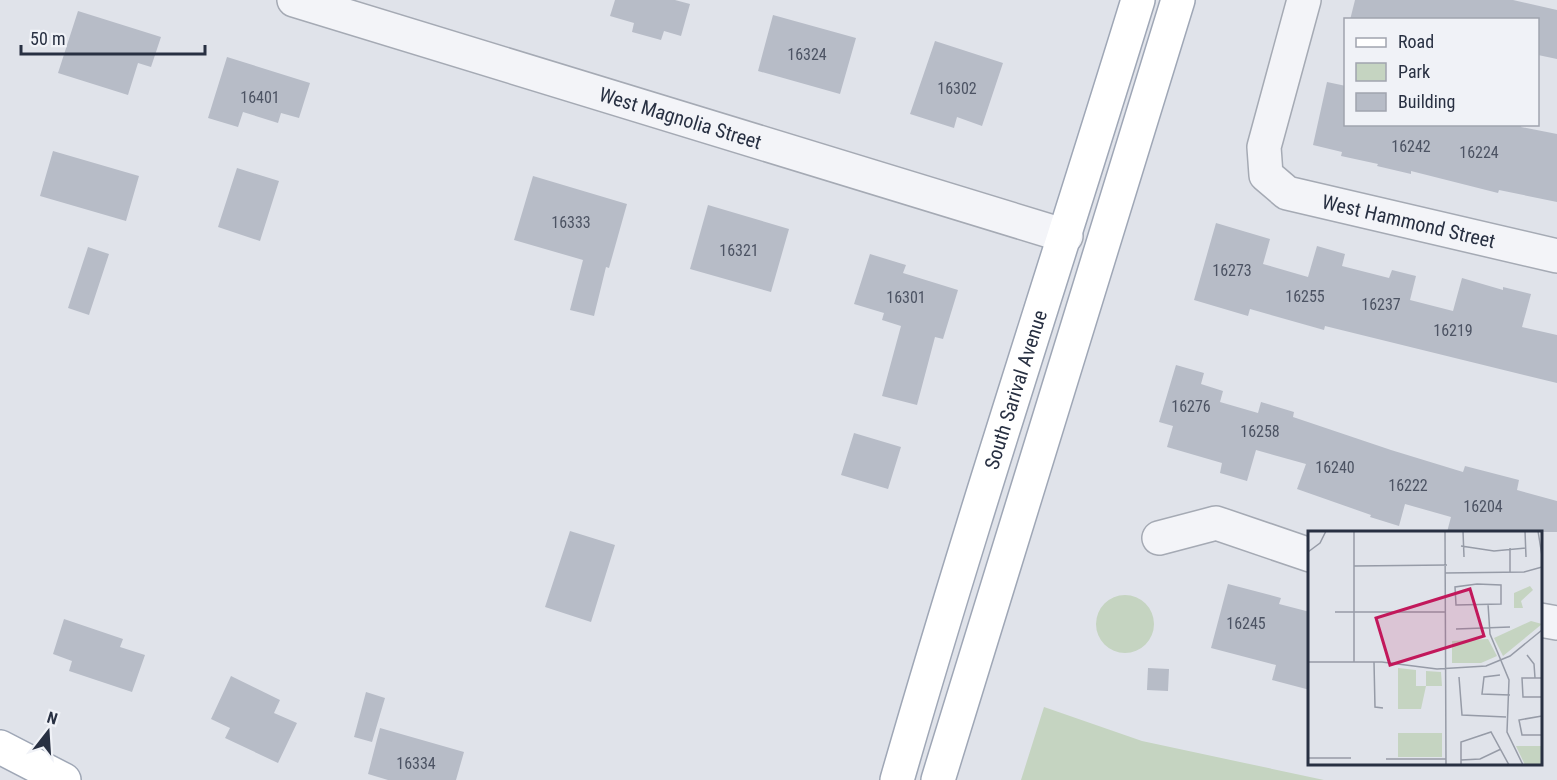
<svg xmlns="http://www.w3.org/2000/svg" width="1557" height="780" viewBox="0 0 1557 780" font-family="'Roboto Condensed',sans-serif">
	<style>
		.green { fill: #c5d4c1 }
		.building { fill: #b7bcc7 }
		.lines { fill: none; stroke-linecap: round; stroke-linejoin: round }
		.minor-casing { stroke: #a5aab4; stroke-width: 36 }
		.major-casing { stroke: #9fa7b6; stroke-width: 36 }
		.minor { stroke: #f3f4f8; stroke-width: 33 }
		.major { stroke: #fff; stroke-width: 33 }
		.labels { text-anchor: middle; stroke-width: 6; stroke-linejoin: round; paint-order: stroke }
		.number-label { font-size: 16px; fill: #4c5363 }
		.street-label { font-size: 20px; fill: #283042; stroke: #f0f2f7 }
		.inset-road { fill: none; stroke: #969ba7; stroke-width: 1.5 }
		.view { fill: #c2185b; fill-opacity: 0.15; stroke: #c2185b; stroke-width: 3 }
		.inset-edge { fill: none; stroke: #283042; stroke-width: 3 }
	</style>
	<rect width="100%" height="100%" fill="#e0e3ea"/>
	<!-- green -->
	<path class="green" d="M1096 624a29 29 0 1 1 58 0a29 29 0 1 1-58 0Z
		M 1044,707 L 1142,741 L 1324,780 L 1021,780 Z"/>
	<!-- building -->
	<path class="building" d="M 615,0 L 675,0 L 690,4 L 681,36 L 664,31 L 661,40 L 632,32 L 634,23 L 610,16 Z
		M 1355,0 L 1513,0 L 1557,10 L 1557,59 L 1538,55 L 1538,20 L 1350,20 Z
		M 78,11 L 161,37 L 151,67 L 138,63 L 128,95 L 58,73 Z
		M 773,15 L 856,38 L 840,94 L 758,71 Z
		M 935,41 L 1003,63 L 982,126 L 957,117 L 954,128 L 910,114 Z
		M 227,57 L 310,83 L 299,118 L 281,113 L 278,123 L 243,112 L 238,127 L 208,118 Z
		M 1327,82 L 1346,86 L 1346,124 L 1522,124 L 1521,127 L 1557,134 L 1557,202 L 1499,190 L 1498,193 L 1411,171 L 1411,174 L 1377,166 L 1378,164 L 1341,156 L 1342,152 L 1313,145 Z
		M 53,151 L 139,176 L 126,221 L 40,196 Z
		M 237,168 L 279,181 L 260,241 L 218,227 Z
		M 533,176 L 627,204 L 609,268 L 606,267 L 594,316 L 570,310 L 583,260 L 514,240 Z
		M 708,205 L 789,229 L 771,292 L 690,269 Z
		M 1216,223 L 1270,239 L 1263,264 L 1308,277 L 1317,246 L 1345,254 L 1342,266 L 1389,278 L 1392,270 L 1416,276 L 1410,300 L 1453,311 L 1462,278 L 1503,290 L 1503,287 L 1531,294 L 1522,327 L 1557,335 L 1557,383 L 1325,326 L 1324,330 L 1250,309 L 1248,316 L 1194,300 Z
		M 88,247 L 109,254 L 89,315 L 68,308 Z
		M 870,254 L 906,265 L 903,273 L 958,290 L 943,339 L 935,337 L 917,405 L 882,396 L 901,326 L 882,320 L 884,313 L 854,304 Z
		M 1176,365 L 1204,373 L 1201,384 L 1223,391 L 1220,402 L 1258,413 L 1261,402 L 1294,412 L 1293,417 L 1391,450 L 1463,472 L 1465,466 L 1519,480 L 1517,490 L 1557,501 L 1557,532 L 1447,532 L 1451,517 L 1405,504 L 1399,526 L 1370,517 L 1371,515 L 1297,489 L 1306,464 L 1256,450 L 1247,481 L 1220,473 L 1222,463 L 1167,447 L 1173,426 L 1159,422 Z
		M 854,433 L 901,447 L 888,489 L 841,475 Z
		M 570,531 L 615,545 L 591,622 L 545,607 Z
		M 1228,584 L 1281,598 L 1279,604 L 1310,612 L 1310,690 L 1272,680 L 1276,665 L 1211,648 Z
		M 64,619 L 123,639 L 120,647 L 145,655 L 132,692 L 69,671 L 72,661 L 53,654 Z
		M 1148,668 L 1169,669 L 1168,691 L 1147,690 Z
		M 231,676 L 280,700 L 274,713 L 297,723 L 278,763 L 225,738 L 230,728 L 211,719 Z
		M 366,692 L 385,698 L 372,742 L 354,737 Z
		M 380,728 L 464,752 L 456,780 L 388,780 L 368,774 Z"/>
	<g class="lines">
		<defs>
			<g id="minor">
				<path id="s1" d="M 294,0 L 1066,236"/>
				<path id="s2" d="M 1304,0 L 1264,147 L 1266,175 L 1287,193 L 1557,256"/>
				<path d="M 1159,538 L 1216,523 L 1310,555"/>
				<path d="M 1540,620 L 1557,623"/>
			</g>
			<g id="major">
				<path d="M 0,747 L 64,780"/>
				<path id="s3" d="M 897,780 C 972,519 1058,260 1138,0"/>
				<path d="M 938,780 L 1178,0"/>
			</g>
		</defs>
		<!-- minor casing -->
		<use href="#minor" class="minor-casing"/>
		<!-- major casing -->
		<use href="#major" class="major-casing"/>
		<!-- minor -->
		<use href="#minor" class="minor"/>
		<!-- major -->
		<use href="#major" class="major"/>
	</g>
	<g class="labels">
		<!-- number labels -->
		<g class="number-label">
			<text x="807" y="60">16324</text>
			<text x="957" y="94">16302</text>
			<text x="260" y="103">16401</text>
			<text x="1411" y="152">16242</text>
			<text x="1479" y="158">16224</text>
			<text x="571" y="228">16333</text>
			<text x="739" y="256">16321</text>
			<text x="1232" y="276">16273</text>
			<text x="1305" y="302">16255</text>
			<text x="906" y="303">16301</text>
			<text x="1381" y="310">16237</text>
			<text x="1453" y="336">16219</text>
			<text x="1191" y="412">16276</text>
			<text x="1260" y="437">16258</text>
			<text x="1335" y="473">16240</text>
			<text x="1408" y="491">16222</text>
			<text x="1483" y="512">16204</text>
			<text x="1246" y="629">16245</text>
			<text x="416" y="769">16334</text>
		</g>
		<!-- street labels -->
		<g class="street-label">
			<text dy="7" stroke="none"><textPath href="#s1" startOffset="404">West Magnolia Street</textPath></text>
			<text dy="7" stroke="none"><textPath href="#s2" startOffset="333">West Hammond Street</textPath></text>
			<text dy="7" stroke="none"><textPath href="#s3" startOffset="408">South Sarival Avenue</textPath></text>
		</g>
	</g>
	<!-- overview -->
	<g transform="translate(1308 531)">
		<rect width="234" height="234" fill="#e0e3ea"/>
		<path d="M 222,55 L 225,59 L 213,70 L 215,77 L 206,77 L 206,62 ZM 223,90 L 234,93 L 195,125 L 186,107 ZM 180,108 L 189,125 L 173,132 L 144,132 L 144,110 ZM 90,137 L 108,139 L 108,155 L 118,155 L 118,140 L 133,141 L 134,155 L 118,155 L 113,178 L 90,178 ZM 90,202 L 134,202 L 134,226 L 90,226 ZM 208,215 L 234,215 L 234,234 L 217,234 Z" fill="#c5d4c1"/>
		<path class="inset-road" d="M 137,0 L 138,234M 155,0 L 156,26M 217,0 L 218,26M 230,0 L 234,25M 153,15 L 186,20 L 218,17M 0,21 L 12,12 L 18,0M 46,35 L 139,34M 202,41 L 202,17M 137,42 L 216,41 L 234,36M 169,53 L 193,54 L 193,73 L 148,74 L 147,56 ZM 180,73 L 182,103 L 201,149 L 199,201 L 215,234M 27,81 L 137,81M 148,98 L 202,96M 219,124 L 226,133 L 227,147M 0,131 L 74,131 L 129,138 L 178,135 L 202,125 L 234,99M 46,131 L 46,0M 66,131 L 67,176 L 75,177M 192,144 L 176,146 L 174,163 L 202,164M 151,146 L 154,184 L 198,186M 234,147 L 214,147 L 215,166 L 234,166M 234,185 L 211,189 L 214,204 L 234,204M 0,227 L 43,227M 78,228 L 138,228M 153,229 L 172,228 L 193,218M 153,234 L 153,211 L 183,201 L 201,234"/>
		<path class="view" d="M 162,58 L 176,105 L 82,134 L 68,87 Z"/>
		<rect width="234" height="234" class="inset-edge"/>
	</g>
	<!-- legend -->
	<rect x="1344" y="18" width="195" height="108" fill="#f0f2f7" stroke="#a0a4af" stroke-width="1.5"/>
	<rect x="1356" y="38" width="30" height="9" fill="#ffffff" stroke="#a0a4af" stroke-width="1.5"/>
	<text x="1398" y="48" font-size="18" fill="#283042">Road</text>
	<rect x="1356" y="63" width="30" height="18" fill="#c5d4c1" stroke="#a0a4af" stroke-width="1.5"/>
	<text x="1398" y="78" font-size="18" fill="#283042">Park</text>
	<rect x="1356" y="93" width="30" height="18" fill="#b7bcc7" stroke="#a0a4af" stroke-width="1.5"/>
	<text x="1398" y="108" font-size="18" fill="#283042">Building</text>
	<!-- north arrow -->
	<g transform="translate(48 732) rotate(17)" stroke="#f0f2f7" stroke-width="4.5" paint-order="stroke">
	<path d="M0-4.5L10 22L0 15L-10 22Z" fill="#283042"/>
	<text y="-9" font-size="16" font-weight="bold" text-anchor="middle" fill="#283042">N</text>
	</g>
	<!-- scale -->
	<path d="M21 45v9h184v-9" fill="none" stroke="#283042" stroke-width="3"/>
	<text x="30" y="45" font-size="18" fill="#283042" stroke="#f0f2f7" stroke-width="4.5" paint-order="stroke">50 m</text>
</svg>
